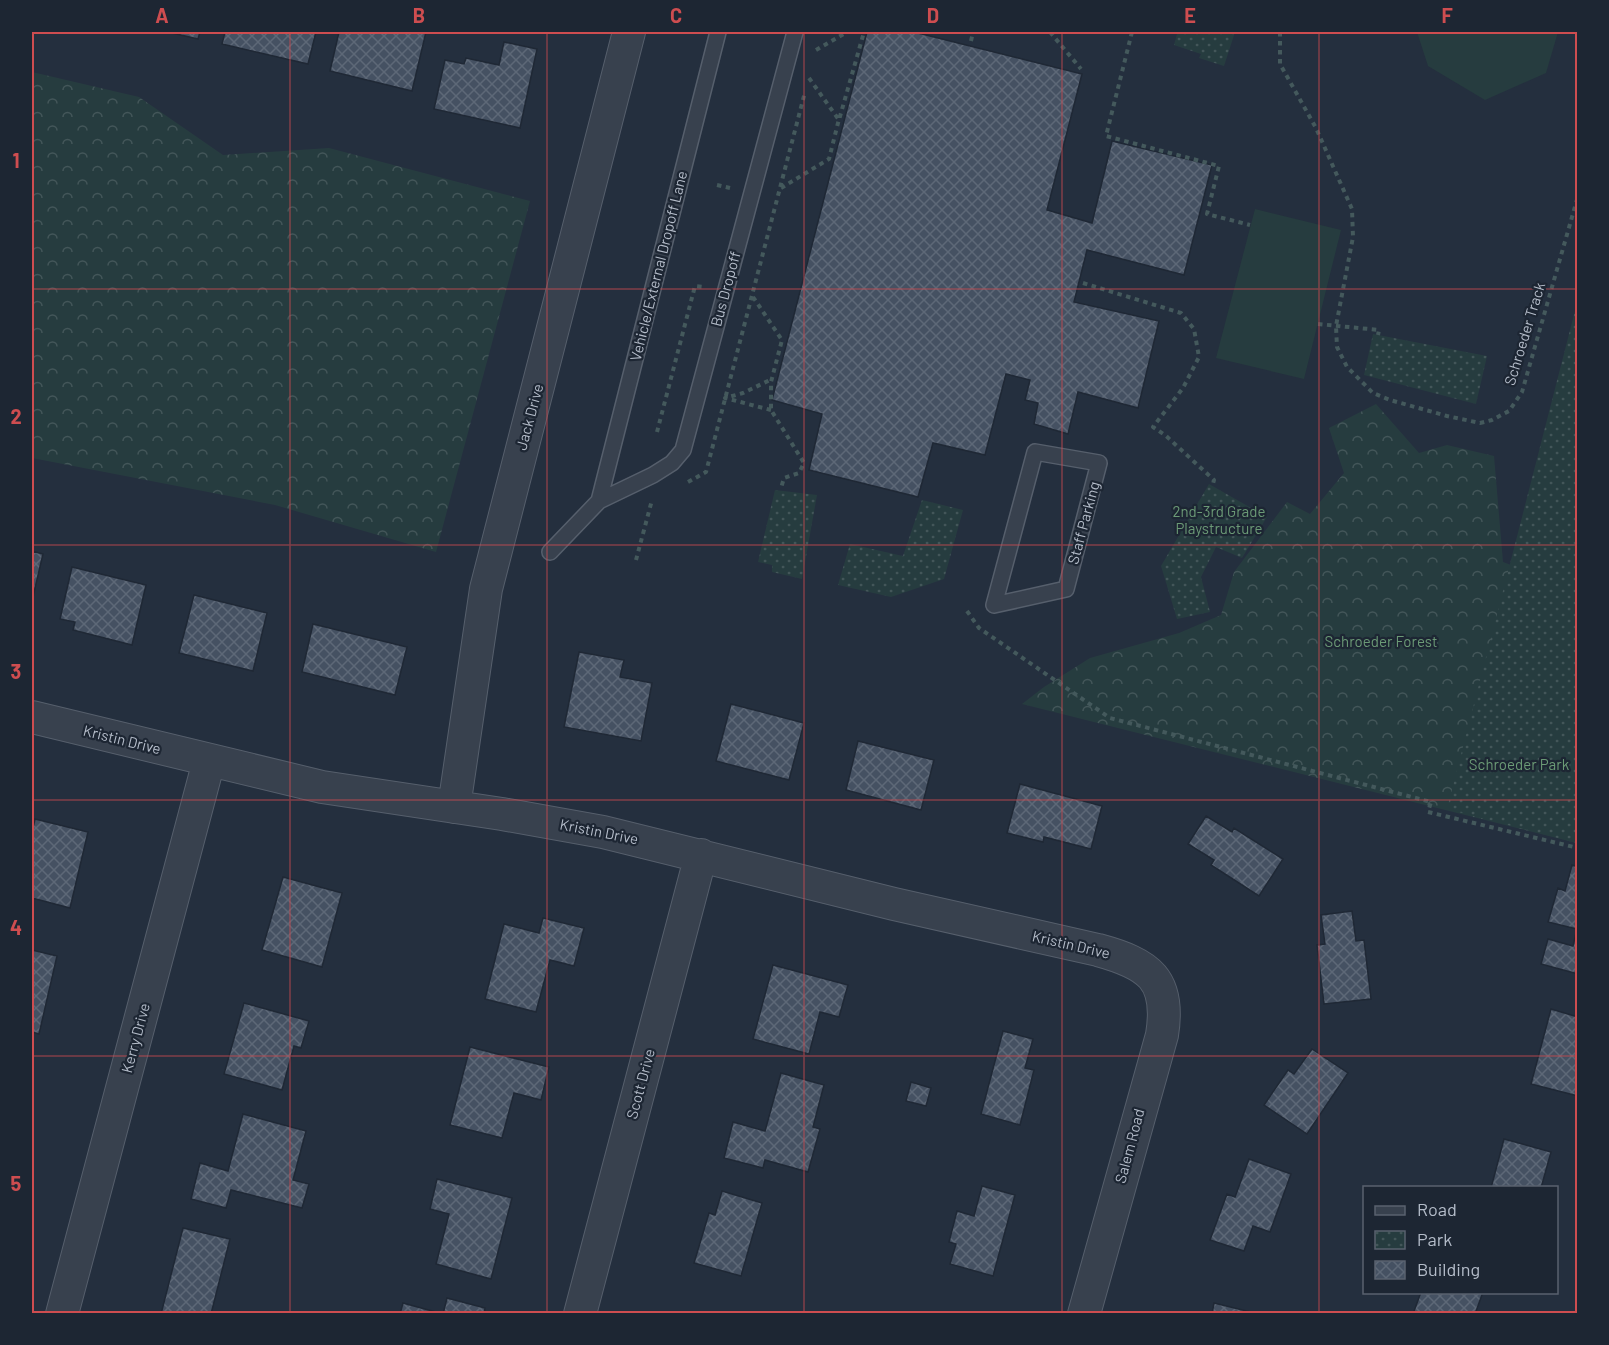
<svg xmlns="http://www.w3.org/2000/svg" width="1609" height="1345" viewBox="0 0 1609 1345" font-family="Barlow,sans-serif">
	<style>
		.grass { fill: #263c3f }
		.forest { fill: url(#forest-crowns) }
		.park { fill: url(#park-dots) }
		.building { fill: url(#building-cross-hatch); stroke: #1f2835; stroke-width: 1.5 }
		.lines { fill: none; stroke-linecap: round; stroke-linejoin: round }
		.service-casing { stroke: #565f6c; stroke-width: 18 }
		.minor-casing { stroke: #565f6c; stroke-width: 34 }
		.path { stroke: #44595c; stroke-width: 4; stroke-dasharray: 4.5 4.5; stroke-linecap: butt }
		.service { stroke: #38414e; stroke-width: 15 }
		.minor { stroke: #38414e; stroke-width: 32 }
		.grid { fill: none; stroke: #ce4d50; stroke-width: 1.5; stroke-opacity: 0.55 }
		.labels { text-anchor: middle; stroke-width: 4.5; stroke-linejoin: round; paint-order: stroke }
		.street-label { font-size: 15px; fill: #b4bcc9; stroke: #1d2633 }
		.park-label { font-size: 15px; fill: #6b9a76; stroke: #1d2633 }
		.neatline { fill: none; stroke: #ce4d50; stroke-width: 2 }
		.grid-label { font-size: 20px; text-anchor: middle; font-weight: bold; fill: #ce4d50 }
	</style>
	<defs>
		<pattern id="forest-crowns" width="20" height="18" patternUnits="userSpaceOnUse" patternTransform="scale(1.5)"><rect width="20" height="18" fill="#263c3f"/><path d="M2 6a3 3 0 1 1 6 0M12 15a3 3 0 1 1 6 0" fill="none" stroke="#435659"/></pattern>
		<pattern id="park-dots" width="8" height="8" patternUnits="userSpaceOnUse" patternTransform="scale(1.5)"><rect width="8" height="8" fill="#263c3f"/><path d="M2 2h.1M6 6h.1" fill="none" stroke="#435659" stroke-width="1.8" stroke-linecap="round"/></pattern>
		<pattern id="building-cross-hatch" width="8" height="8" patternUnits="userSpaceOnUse" patternTransform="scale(1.5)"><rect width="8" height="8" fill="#455162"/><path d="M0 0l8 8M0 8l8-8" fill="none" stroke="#5d6877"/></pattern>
	</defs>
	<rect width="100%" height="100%" fill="#242f3e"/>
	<!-- grass -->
	<path class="grass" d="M 1417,32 L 1558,32 L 1546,73 L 1485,100 L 1428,66 Z
		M 1255,209 L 1341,230 L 1304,379 L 1216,358 Z"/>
	<!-- forest -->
	<path class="forest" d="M 32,72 L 139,97 L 223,155 L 329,148 L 530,201 L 436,552 L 275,505 L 32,458 Z
		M 1376,404 L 1419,453 L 1447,445 L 1494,456 L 1503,562 L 1556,582 L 1577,843 L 1022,704 L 1044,687 L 1090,658 L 1179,633 L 1221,615 L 1234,572 L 1287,502 L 1310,514 L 1344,473 L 1329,428 Z"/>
	<!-- park -->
	<path class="park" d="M 1170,32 L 1235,32 L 1224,66 L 1199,58 L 1201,54 L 1174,45 L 1177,34 Z
		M 1577,303 L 1578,843 L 1577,843 L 1447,809 Z
		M 1373,334 L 1487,356 L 1476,404 L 1364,375 Z
		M 1209,484 L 1267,517 L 1242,558 L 1216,547 L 1201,577 L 1210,612 L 1177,619 L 1161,566 Z
		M 775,490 L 817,495 L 802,579 L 772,572 L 772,565 L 758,562 Z
		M 922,500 L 963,510 L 944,579 L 891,597 L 838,585 L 850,544 L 903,556 Z"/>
	<!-- building -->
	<path class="building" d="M 168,32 L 200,32 L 198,39 Z
		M 225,32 L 316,32 L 308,64 L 222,44 Z
		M 339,32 L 426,32 L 412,91 L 330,71 Z
		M 867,32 L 914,32 L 1082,74 L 1047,210 L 1092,223 L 1112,141 L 1212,165 L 1184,275 L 1087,250 L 1074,302 L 1159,321 L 1138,408 L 1078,392 L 1068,434 L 1034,424 L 1038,403 L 1025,400 L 1030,380 L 1006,374 L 985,455 L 933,443 L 918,497 L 809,470 L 822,414 L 772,400 Z
		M 504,42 L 537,49 L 520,128 L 434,109 L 445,60 L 464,64 L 466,58 L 499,65 Z
		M 32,551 L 43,554 L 32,601 Z
		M 72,567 L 146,585 L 132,645 L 73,630 L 75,622 L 60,619 Z
		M 194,595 L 267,613 L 253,671 L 179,653 Z
		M 313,624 L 407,647 L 395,695 L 302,672 Z
		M 579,652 L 624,660 L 620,677 L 652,683 L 641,741 L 564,727 Z
		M 731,704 L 804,723 L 789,780 L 716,761 Z
		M 858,741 L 934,760 L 921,810 L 846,790 Z
		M 1020,784 L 1102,806 L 1091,849 L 1044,837 L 1043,842 L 1007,833 Z
		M 1206,816 L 1232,832 L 1234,828 L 1283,859 L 1259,896 L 1211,865 L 1214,860 L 1188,844 Z
		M 35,819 L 88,832 L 70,908 L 32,898 L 32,832 Z
		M 1572,865 L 1578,867 L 1578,974 L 1541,964 L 1548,939 L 1573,946 L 1577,929 L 1548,922 L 1558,888 L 1565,891 Z
		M 283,877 L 342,893 L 322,967 L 262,950 Z
		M 1352,911 L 1356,941 L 1364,940 L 1371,999 L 1324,1004 L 1317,945 L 1325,944 L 1321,915 Z
		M 543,918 L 584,928 L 574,966 L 550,960 L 536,1012 L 485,999 L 504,924 L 539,933 Z
		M 32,950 L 57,956 L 39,1034 L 32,1032 Z
		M 773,965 L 848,985 L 839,1017 L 820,1012 L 809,1054 L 753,1039 Z
		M 244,1003 L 309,1021 L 301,1048 L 294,1046 L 282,1090 L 224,1074 Z
		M 1551,1009 L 1578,1017 L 1578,1096 L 1531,1084 Z
		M 1003,1031 L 1033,1039 L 1025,1068 L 1034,1070 L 1020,1125 L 981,1114 Z
		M 470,1047 L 549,1067 L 541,1100 L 514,1093 L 502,1138 L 450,1125 Z
		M 1312,1049 L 1348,1073 L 1307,1134 L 1264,1105 L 1288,1070 L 1294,1074 Z
		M 781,1073 L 824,1085 L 813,1127 L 820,1129 L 808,1172 L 765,1160 L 763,1168 L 724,1158 L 733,1122 L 765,1131 Z
		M 911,1082 L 931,1088 L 926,1106 L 906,1101 Z
		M 243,1114 L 306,1131 L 293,1180 L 309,1184 L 302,1208 L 231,1190 L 226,1208 L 191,1199 L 200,1163 L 228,1171 Z
		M 1504,1139 L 1551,1152 L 1541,1188 L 1491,1188 Z
		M 1249,1159 L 1291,1174 L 1270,1232 L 1253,1226 L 1244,1251 L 1210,1240 L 1227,1194 L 1235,1197 Z
		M 437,1179 L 512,1198 L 491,1279 L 436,1264 L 449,1214 L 430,1209 Z
		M 982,1186 L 1015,1195 L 993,1276 L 950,1264 L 956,1244 L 949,1242 L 957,1211 L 974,1216 Z
		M 722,1191 L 762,1203 L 741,1276 L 694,1263 L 709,1213 L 715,1215 Z
		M 183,1228 L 230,1239 L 211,1314 L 161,1314 Z
		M 1421,1292 L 1483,1292 L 1475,1314 L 1413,1314 Z
		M 447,1298 L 485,1308 L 484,1314 L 443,1314 Z
		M 403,1303 L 443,1314 L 400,1314 Z
		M 1214,1303 L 1255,1313 L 1255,1314 L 1212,1314 Z"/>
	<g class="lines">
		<defs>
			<path id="service" d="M 1035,452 L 1099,463 L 1066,589 L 994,605 Z
				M 599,501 L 718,32
				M 550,552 L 599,501 L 653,475 L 672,463 L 683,450 L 795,32"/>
			<path id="minor" d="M 32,717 L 322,787 L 502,814 L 603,832 L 894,904 L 1098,950 C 1149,964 1171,979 1162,1035 L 1084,1314
				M 454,807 L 486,589 L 629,32
				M 62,1314 L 209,761
				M 580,1314 L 701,855"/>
		</defs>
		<!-- service casing -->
		<use href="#service" class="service-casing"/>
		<!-- minor casing -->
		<use href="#minor" class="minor-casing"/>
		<!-- path -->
		<path class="path" d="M 1050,32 L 1081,69
			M 1132,32 L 1106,136 L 1219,166 L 1207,214 L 1250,225
			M 1280,32 L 1280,64 L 1316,128 L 1352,209 L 1353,237 L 1336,326 L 1337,347 L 1347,367 L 1373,393 L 1390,400 L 1447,416 L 1480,423 L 1492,420 L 1509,411 L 1522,392 L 1578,196
			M 971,41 L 973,32
			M 816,50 L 847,32
			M 809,78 L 839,120 L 864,32
			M 717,185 L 730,188
			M 781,188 L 829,159 L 839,119
			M 1083,283 L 1181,313 L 1194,329 L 1199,357 L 1183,388 L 1153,427 L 1165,435 L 1214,480 L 1213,484
			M 753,297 L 782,340 L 771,382 L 771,410 L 804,463 L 799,473 L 784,478 L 781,488
			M 1318,324 L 1379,330 L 1378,335
			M 771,410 L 725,398 L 743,393 L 772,379
			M 657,432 L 695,286 L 704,287
			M 688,482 L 706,472 L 805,92
			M 636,560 L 652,500
			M 967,611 L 979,628 L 1110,718 L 1431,802 L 1428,812 L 1578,848"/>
		<!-- service -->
		<use href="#service" class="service"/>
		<!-- minor -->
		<use href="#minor" class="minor"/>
	</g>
	<!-- grid -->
	<path class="grid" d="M 290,32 L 290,1314M 547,32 L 547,1314M 804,32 L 804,1314M 1062,32 L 1062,1314M 1319,32 L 1319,1314M 32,289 L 1578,289M 32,545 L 1578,545M 32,800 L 1578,800M 32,1056 L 1578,1056"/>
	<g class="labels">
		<!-- street labels -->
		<g class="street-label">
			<text transform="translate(659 266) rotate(-76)" y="5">Vehicle/External Dropoff Lane</text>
			<text transform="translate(726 289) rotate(-75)" y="5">Bus Dropoff</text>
			<text transform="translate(1525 334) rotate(-73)" y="5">Schroeder Track</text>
			<text transform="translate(530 417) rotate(-75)" y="5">Jack Drive</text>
			<text transform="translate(1084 523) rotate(-75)" y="5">Staff Parking</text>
			<text transform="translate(122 740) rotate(14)" y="5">Kristin Drive</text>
			<text transform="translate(599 832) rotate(11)" y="5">Kristin Drive</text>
			<text transform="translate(1071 945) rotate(13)" y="5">Kristin Drive</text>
			<text transform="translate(136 1038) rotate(-75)" y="5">Kerry Drive</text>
			<text transform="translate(641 1084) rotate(-75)" y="5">Scott Drive</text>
			<text transform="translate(1130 1146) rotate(-75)" y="5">Salem Road</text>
		</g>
		<!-- park labels -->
		<g class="park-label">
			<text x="1219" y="517">2nd-3rd Grade<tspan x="1219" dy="17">Playstructure</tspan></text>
			<text x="1381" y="647">Schroeder Forest</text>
			<text x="1519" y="770">Schroeder Park</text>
		</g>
	</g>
	<!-- border -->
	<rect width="1609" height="1345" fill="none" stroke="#1d2633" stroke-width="66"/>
	<!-- legend -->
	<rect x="1363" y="1186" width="195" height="108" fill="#1d2633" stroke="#59626f" stroke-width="1.5"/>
	<rect x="1375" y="1206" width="30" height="9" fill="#38414e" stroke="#59626f" stroke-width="1.5"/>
	<text x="1417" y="1216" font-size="18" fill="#b4bcc9">Road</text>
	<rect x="1375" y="1231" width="30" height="18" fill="url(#park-dots)" stroke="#59626f" stroke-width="1.5"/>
	<text x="1417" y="1246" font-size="18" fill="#b4bcc9">Park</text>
	<rect x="1375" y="1261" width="30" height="18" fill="url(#building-cross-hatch)" stroke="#59626f" stroke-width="1.5"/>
	<text x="1417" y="1276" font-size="18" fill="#b4bcc9">Building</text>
	<rect x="33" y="33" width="1543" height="1279" class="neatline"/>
	<g class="grid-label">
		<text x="162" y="23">A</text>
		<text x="419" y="23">B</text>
		<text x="676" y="23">C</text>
		<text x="933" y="23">D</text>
		<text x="1190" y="23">E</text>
		<text x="1447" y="23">F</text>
		<text x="16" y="168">1</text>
		<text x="16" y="424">2</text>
		<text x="16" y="679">3</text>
		<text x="16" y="935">4</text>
		<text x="16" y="1191">5</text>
	</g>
</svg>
